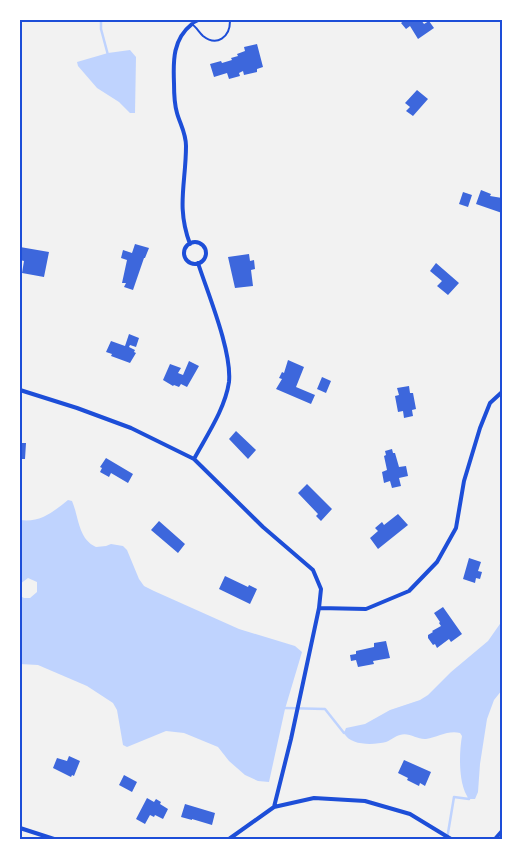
<svg xmlns="http://www.w3.org/2000/svg" width="522" height="859" viewBox="0 0 522 859" font-family="Manrope,sans-serif">
	<style>
		.water { fill: #bfd3fe }
		.lines { fill: none; stroke-linecap: round; stroke-linejoin: round }
		.stream { stroke: #bfd3fe; stroke-width: 2.5 }
		.building { fill: #3d67dc }
		.service { stroke: #1d4ed8; stroke-width: 2 }
		.minor { stroke: #1d4ed8; stroke-width: 4 }
		.neatline { fill: none; stroke: #1d4ed8; stroke-width: 2 }
	</style>
	<rect width="100%" height="100%" fill="#f2f2f2"/>
	<!-- water -->
	<path class="water" d="M 130,50 L 136,57 L 135,113 L 130,113 L 119,102 L 97,88 L 78,66 L 77,62 L 108,53 Z
		M 68,500 L 72,501 C 79,517 78,539 96,547 L 106,546 L 111,544 L 123,546 L 127,550 L 139,579 L 144,586 L 154,591 L 239,629 L 295,646 L 302,652 L 285,709 L 269,782 L 258,781 L 245,775 L 229,761 L 218,747 L 184,733 L 166,731 L 127,747 L 123,745 L 117,710 L 113,703 L 87,686 L 38,665 L 20,664 L 20,596 L 24,598 L 30,598 L 37,592 L 37,582 L 28,578 L 20,584 L 20,520 C 40,523 53,512 68,500 Z
		M 502,621 L 502,690 L 494,700 L 487,719 L 480,764 L 478,792 L 475,799 L 469,799 C 458,785 459,753 462,736 L 460,733 C 448,730 438,737 426,739 C 418,740 409,732 400,735 C 395,736 391,740 386,742 C 374,745 350,746 344,733 L 346,728 L 365,724 L 390,710 L 420,700 L 428,695 L 451,672 L 488,641 Z"/>
	<g class="lines">
		<!-- stream -->
		<path class="stream" d="M 101,20 L 101,29 L 108,55
			M 284,708 L 325,709 L 344,733 L 347,732
			M 447,839 L 454,797 L 469,799 L 469,796"/>
	</g>
	<!-- building -->
	<path class="building" d="M 405,20 L 421,20 L 424,24 L 429,21 L 434,28 L 418,39 L 410,26 L 406,29 L 401,23 Z
		M 257,44 L 263,67 L 257,69 L 257,72 L 244,75 L 243,71 L 239,73 L 240,76 L 229,79 L 227,73 L 214,77 L 210,64 L 221,61 L 222,63 L 232,60 L 231,58 L 238,56 L 237,54 L 245,51 L 244,47 Z
		M 417,90 L 428,99 L 413,116 L 406,111 L 410,107 L 405,103 Z
		M 481,190 L 491,194 L 490,196 L 502,198 L 502,213 L 476,204 Z
		M 463,192 L 472,195 L 468,207 L 459,204 Z
		M 135,244 L 149,248 L 145,258 L 144,258 L 133,290 L 124,287 L 126,283 L 122,283 L 127,260 L 121,258 L 123,250 L 132,253 Z
		M 20,247 L 49,252 L 44,277 L 22,273 L 24,261 L 20,260 Z
		M 249,254 L 250,261 L 254,260 L 255,269 L 251,270 L 253,286 L 235,288 L 228,257 Z
		M 436,263 L 459,283 L 448,295 L 437,286 L 442,281 L 430,271 Z
		M 129,334 L 139,338 L 136,347 L 130,345 L 129,347 L 135,350 L 134,352 L 136,353 L 130,363 L 111,356 L 112,354 L 106,352 L 111,341 L 125,346 Z
		M 288,360 L 304,367 L 296,387 L 315,395 L 311,404 L 276,389 L 282,379 L 279,378 L 282,372 L 284,373 Z
		M 189,361 L 199,366 L 187,387 L 181,384 L 179,387 L 174,385 L 173,386 L 163,380 L 170,364 L 181,368 L 178,373 L 183,375 Z
		M 322,377 L 331,381 L 326,393 L 317,389 Z
		M 409,386 L 410,393 L 413,393 L 416,409 L 412,410 L 413,416 L 404,418 L 403,411 L 398,412 L 395,396 L 399,395 L 397,388 Z
		M 236,431 L 256,450 L 248,459 L 229,439 Z
		M 20,443 L 26,443 L 25,459 L 20,459 Z
		M 392,449 L 393,453 L 395,453 L 399,467 L 406,466 L 408,476 L 399,478 L 401,486 L 392,488 L 390,481 L 384,483 L 382,472 L 387,470 L 384,456 L 386,455 L 385,451 Z
		M 106,458 L 133,474 L 128,483 L 111,473 L 109,477 L 100,472 L 102,468 L 100,467 Z
		M 307,484 L 332,509 L 321,521 L 316,516 L 318,514 L 298,493 Z
		M 398,514 L 408,525 L 378,549 L 370,538 L 378,531 L 375,528 L 382,522 L 384,525 Z
		M 159,521 L 185,544 L 178,553 L 151,530 Z
		M 469,558 L 481,562 L 478,571 L 482,572 L 480,579 L 476,578 L 475,583 L 463,579 Z
		M 225,576 L 248,587 L 249,585 L 257,589 L 250,604 L 219,589 Z
		M 443,607 L 462,634 L 451,642 L 449,639 L 437,648 L 435,644 L 433,645 L 428,638 L 428,635 L 433,632 L 432,631 L 441,626 L 439,623 L 440,622 L 434,613 Z
		M 386,641 L 390,658 L 373,661 L 374,664 L 358,667 L 356,660 L 351,661 L 350,655 L 356,654 L 356,651 L 374,647 L 374,643 Z
		M 69,756 L 80,761 L 74,776 L 72,775 L 71,777 L 53,768 L 57,758 L 67,761 Z
		M 404,760 L 431,772 L 425,786 L 420,783 L 419,786 L 407,780 L 408,778 L 398,773 Z
		M 124,775 L 137,782 L 132,792 L 119,785 Z
		M 147,798 L 154,802 L 156,799 L 161,802 L 160,804 L 168,809 L 163,819 L 155,815 L 154,817 L 150,815 L 145,824 L 136,819 Z
		M 185,804 L 215,813 L 212,825 L 192,819 L 192,820 L 181,817 Z"/>
	<g class="lines">
		<!-- service -->
		<path class="service" d="M 200,20 L 192,24 C 196,27 199,32 203,36 C 217,47 230,37 230,21 L 228,20"/>
		<!-- minor -->
		<path class="minor" d="M184 253a11 11 0 1 1 22 0a11 11 0 1 1-22 0Z
			M 190,244 C 176,207 186,183 186,146 C 186,133 180,124 177,113 C 174,103 174,93 174,83 C 173,60 173,39 192,24
			M 20,390 L 77,408 L 131,428 L 194,459 L 263,527 L 313,570 L 321,589 L 319,608 L 291,739 L 274,807
			M 194,459 C 207,435 225,409 229,382 C 232,351 208,294 198,263
			M 319,608 L 366,609 L 409,591 L 437,562 L 456,528 L 464,481 L 480,428 L 490,403 L 502,392
			M 20,828 L 54,839
			M 229,839 L 274,807 L 314,798 L 365,801 L 410,814 L 451,839
			M 495,839 L 502,831"/>
	</g>
	<!-- border -->
	<rect width="522" height="859" fill="none" stroke="#ffffff" stroke-width="42"/>
	<rect x="21" y="21" width="480" height="817" class="neatline"/>
</svg>
